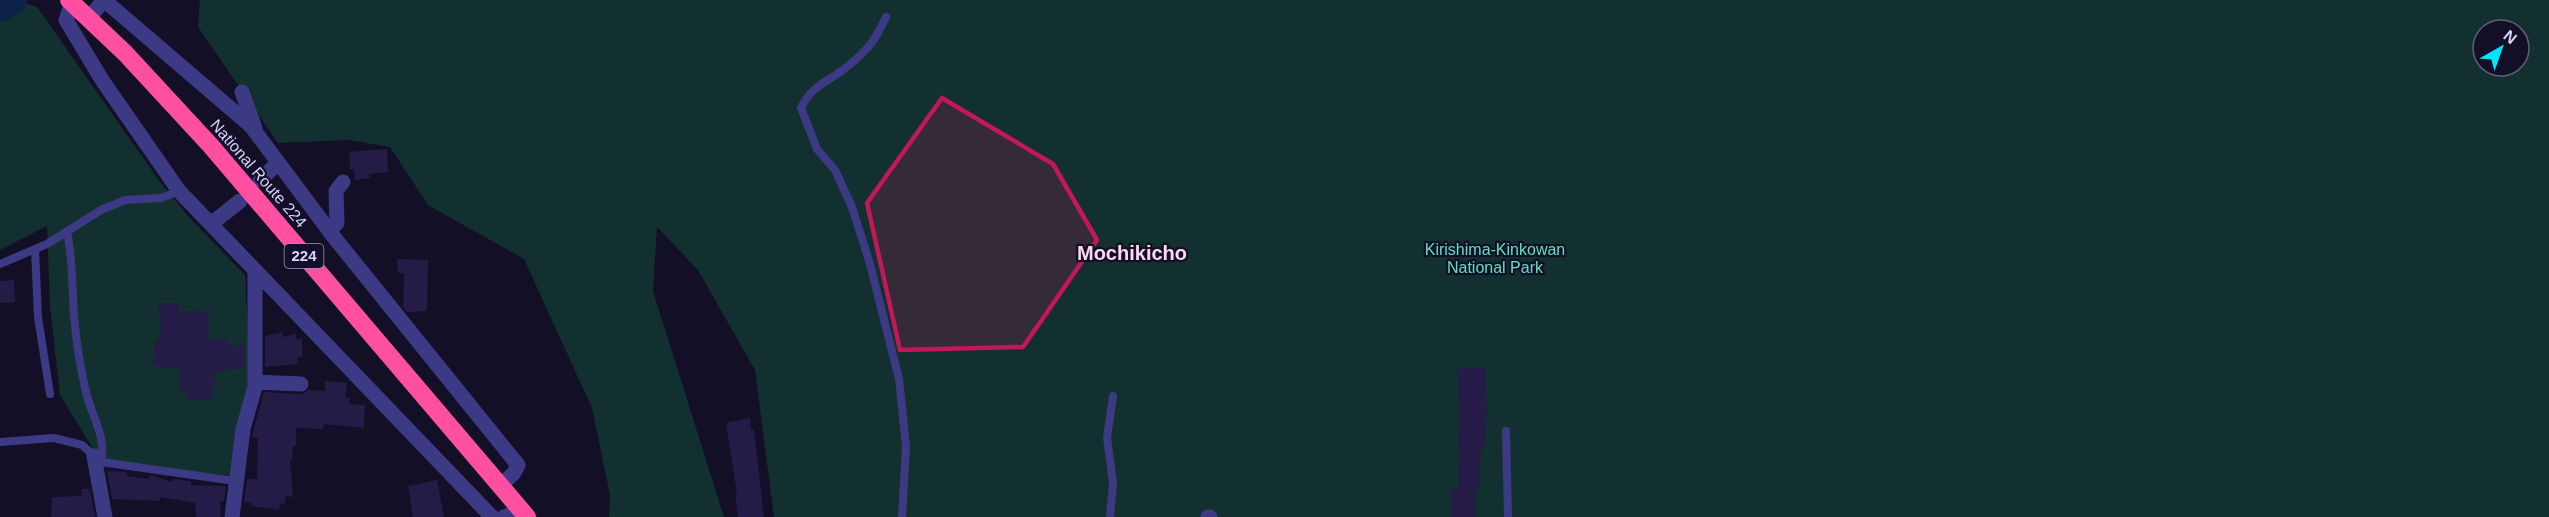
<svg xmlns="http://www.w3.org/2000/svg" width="2549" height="517" viewBox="0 0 2549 517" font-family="Arial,sans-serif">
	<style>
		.green { fill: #12302f; fill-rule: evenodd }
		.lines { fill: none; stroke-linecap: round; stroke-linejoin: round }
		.river { stroke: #0c2248; stroke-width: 32 }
		.building { fill: #241b47 }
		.lane { stroke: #3d3a85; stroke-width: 8 }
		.street { stroke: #3d3a85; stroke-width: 15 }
		.highway { stroke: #ff4fa3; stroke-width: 18 }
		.marked { fill: #c2185b; fill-opacity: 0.2; stroke: #c2185b; stroke-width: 4.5; stroke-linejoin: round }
		.labels { text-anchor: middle; stroke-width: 4.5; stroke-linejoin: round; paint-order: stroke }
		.shield { fill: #130f26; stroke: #9e99be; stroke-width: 1.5 }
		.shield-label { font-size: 15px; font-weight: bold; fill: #d9d4ff }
		.street-label { font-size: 16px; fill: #d9d4ff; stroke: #130f26 }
		.park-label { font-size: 16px; fill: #5fe0c0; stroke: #130f26 }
		.quarter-label { font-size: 20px; font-weight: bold; fill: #ffd6f0; stroke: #130f26 }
	</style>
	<rect width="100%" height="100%" fill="#130f26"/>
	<!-- green -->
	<path class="green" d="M 0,0 L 17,0 L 37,7 L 163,186 L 190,218 L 245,275 L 251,391 L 230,476 L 108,462 L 98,457 L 60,395 L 50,306 L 47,226 L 0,250 Z
		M 200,0 L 2549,0 L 2549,517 L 774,517 L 755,370 L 698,270 L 657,227 L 653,291 L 724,517 L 609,517 L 610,495 L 592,408 L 524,259 L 428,205 L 390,147 L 349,140 L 278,143 L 198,27 ZM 2483,30 L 2519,30 L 2519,66 L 2483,66 Z"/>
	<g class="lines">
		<!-- river -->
		<path class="river" d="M 0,6 L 11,0"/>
	</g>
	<!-- building -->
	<path class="building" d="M 387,149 L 388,172 L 369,174 L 370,178 L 355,180 L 354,169 L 350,169 L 349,152 Z
		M 397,259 L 428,260 L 427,311 L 407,312 L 403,307 L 404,273 L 398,273 Z
		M 14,280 L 15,302 L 0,303 L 0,281 Z
		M 159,303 L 178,303 L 178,311 L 209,312 L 209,339 L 227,339 L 227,345 L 245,345 L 245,368 L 215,371 L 215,390 L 212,390 L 212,399 L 188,400 L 189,393 L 180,393 L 181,370 L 152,365 L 156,339 L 160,340 Z
		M 282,332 L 282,337 L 296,334 L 296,339 L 302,338 L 302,357 L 297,357 L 298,364 L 265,367 L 265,336 Z
		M 1457,368 L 1486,368 L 1487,415 L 1484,448 L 1481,448 L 1479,488 L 1475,488 L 1475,517 L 1451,517 L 1451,490 L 1458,490 L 1460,446 L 1458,446 L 1460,416 Z
		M 325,381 L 347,383 L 345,398 L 350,398 L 349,404 L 365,405 L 364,428 L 324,424 L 323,429 L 296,428 L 296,445 L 293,447 L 292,461 L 290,461 L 293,497 L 286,496 L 284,505 L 280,504 L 279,510 L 250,506 L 251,502 L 244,502 L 247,479 L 257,479 L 258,439 L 252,436 L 264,392 L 301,394 L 308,390 L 325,391 Z
		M 750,418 L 751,430 L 754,429 L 764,517 L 738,517 L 735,494 L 737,494 L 726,423 Z
		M 107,471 L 126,472 L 127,476 L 148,479 L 150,475 L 153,476 L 172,482 L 173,479 L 191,481 L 191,485 L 226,486 L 224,501 L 220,501 L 221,517 L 196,517 L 195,503 L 160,497 L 160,501 L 112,499 Z
		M 437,480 L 444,517 L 413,517 L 408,486 Z
		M 82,489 L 90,489 L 95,517 L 51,517 L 52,497 L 82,496 Z"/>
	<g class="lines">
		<!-- lane -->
		<path class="lane" d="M 886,17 C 876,39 868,50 849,65 C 830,82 813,83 801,108 L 817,149 L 835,170 L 852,207 L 870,264 L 899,379 L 906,446 L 902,517
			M 67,232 C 73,260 72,287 74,315 C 76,340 80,367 86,392 C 91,415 107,437 101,462
			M 35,249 L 38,317 L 50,394
			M 0,264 L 47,244 L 101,210 L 125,200 L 161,198 L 179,191
			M 1506,431 L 1508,517
			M 0,442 L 54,438 L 82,445 L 101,462 L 235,481
			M 1110,517 L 1113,483 L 1107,438 L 1113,396"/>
		<!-- street -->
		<path class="street" d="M 72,2 L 66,20 L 102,80 L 179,191 L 492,517
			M 89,18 L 104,0 L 251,126 L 333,236 L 518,465 L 514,473 L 500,486
			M 242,92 L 255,128
			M 260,180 L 278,163
			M 211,224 L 240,201
			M 329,231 L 337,223 L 336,191 L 343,182
			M 255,382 L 301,384
			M 94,456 L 105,517
			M 232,517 L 243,429 L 255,387 L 255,270
			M 504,517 L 521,510
			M 1208,517 L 1210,517"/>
		<!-- highway -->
		<path class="highway" d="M 69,0 L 125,53 L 211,146 L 527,517"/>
	</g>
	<!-- marked area -->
	<path class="marked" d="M 942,98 L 1053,164 L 1097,240 L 1023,347 L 900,350 L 867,203 Z"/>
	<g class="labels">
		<!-- shield labels -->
		<rect class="shield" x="284.5" y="244" width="39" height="24" rx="4.5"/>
		<g class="shield-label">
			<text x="304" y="261">224</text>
		</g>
		<!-- street labels -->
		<g class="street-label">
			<text transform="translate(259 173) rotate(49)" y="6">National Route 224</text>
		</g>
		<!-- park labels -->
		<g class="park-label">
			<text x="1495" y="255">Kirishima-Kinkowan<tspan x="1495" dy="18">National Park</tspan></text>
		</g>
		<!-- quarter labels -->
		<g class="quarter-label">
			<text x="1132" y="260">Mochikicho</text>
		</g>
	</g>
	<!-- north arrow -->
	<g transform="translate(2501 48) rotate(40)"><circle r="28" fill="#130f26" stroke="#625e7d" stroke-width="1.5"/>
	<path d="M0-4.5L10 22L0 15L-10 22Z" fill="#00e5ff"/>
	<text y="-9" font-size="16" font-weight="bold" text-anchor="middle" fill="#d9d4ff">N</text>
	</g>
</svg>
